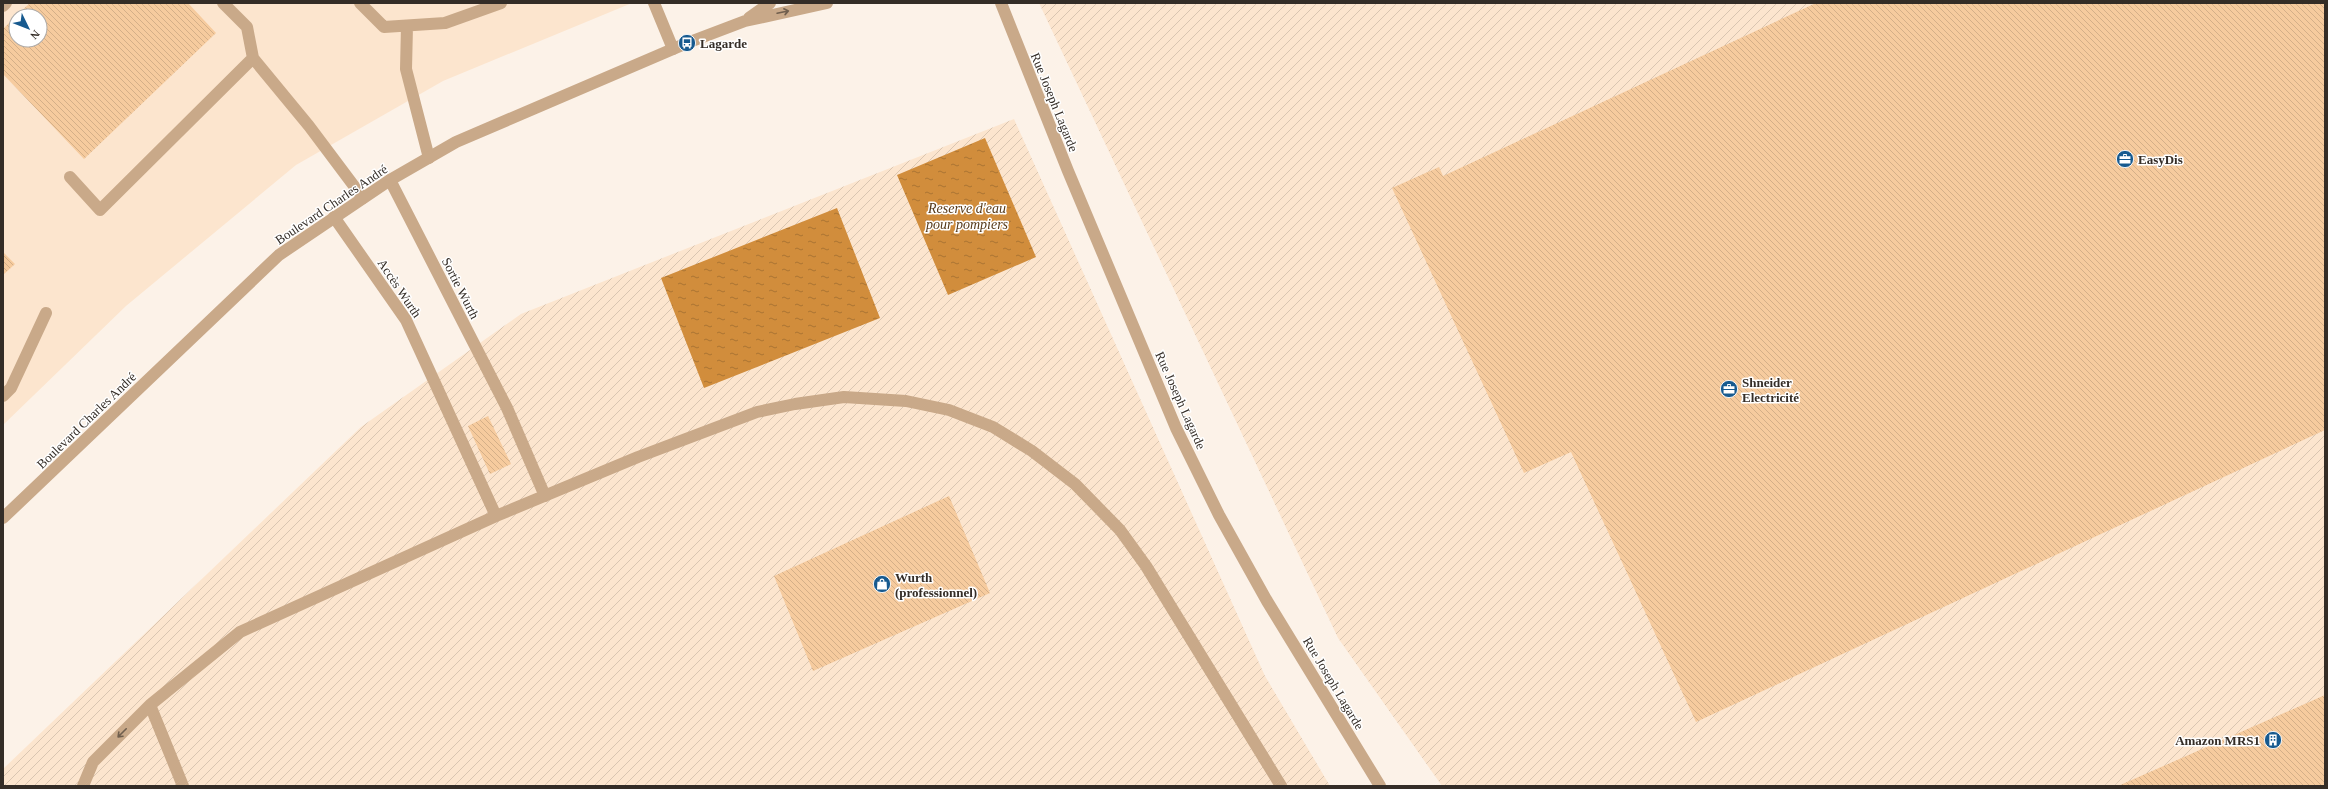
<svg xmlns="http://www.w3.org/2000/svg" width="2328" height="789" viewBox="0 0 2328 789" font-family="'Times New Roman',serif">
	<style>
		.built { fill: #fce5ce; fill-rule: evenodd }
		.industrial { fill: url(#industrial-furrows) }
		.water { fill: url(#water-ripples) }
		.building { fill: url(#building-back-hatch) }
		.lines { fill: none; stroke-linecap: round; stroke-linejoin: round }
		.lane { stroke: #c9a989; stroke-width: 12 }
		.street { stroke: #c9a989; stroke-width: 12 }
		.oneway { stroke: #705f4e }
		.labels { text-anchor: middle; stroke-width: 3; stroke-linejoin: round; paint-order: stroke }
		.poi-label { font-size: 13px; font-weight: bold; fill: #342d27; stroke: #fff; text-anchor: start }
		.street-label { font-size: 13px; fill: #342d27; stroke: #fff }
		.water-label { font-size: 14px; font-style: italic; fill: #563918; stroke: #fff }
	</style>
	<defs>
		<pattern id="industrial-furrows" width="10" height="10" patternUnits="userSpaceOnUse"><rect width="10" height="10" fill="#fce5ce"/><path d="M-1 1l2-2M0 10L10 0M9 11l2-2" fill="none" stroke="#d9c5b1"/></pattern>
		<pattern id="water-ripples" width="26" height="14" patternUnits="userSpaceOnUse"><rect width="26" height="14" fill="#d18d3c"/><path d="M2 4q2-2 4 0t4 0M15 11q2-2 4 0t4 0" fill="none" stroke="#aa7432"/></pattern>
		<pattern id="building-back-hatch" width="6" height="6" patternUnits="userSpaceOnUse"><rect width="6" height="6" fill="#f6cb9e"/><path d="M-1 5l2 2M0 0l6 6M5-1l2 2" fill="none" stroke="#d4af88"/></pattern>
	</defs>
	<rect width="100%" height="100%" fill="#fcf2e8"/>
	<!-- built -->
	<path class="built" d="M 3,3 L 632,3 L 443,81 L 296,165 L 126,306 L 3,425 ZM 16,16 L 40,16 L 40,40 L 16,40 Z"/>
	<!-- industrial -->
	<path class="industrial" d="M 1039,3 L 2325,3 L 2325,786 L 1442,786 L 1338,638 Z
		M 1014,119 L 1265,676 L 1330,786 L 3,786 L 3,769 L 361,427 L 521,314 Z"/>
	<!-- water -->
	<path class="water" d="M 985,138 L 1036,257 L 948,295 L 897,175 Z
		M 837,208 L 880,318 L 704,388 L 661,278 Z"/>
	<!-- building -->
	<path class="building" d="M 30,3 L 188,3 L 216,33 L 84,159 L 3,74 L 3,29 L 16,16 L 16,40 L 40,40 L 40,16 L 16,16 Z
		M 1816,3 L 2325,3 L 2325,430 L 1696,722 L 1571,452 L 1524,473 L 1392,188 L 1439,167 L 1443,176 Z
		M 3,252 L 15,264 L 3,275 Z
		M 488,416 L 511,464 L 490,474 L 468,426 Z
		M 949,496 L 990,593 L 813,671 L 774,576 Z
		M 2325,695 L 2325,786 L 2118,786 Z"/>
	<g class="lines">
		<!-- lane -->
		<path class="lane" d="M 223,3 L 247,27 L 253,58
			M 360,3 L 384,27 L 445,23 L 501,3
			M 654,3 L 673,49
			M 1001,3 L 1068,171 L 1176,428 L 1219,515 L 1267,601 L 1380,786
			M 3,6 L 6,3
			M 407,26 L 406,69 L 429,158
			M 70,177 L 100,210 L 253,58 L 309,126 L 363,198
			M 390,180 L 507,408 L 545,496
			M 334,217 L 406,320 L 496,516
			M 3,396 L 11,388 L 46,313
			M 83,786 L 93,762 L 150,705
			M 183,786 L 150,705 L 240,632 L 496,516 L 638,457 L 757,412 L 795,404 L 844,397 L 906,401 L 949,410 L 993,427 L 1032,451 L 1075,484 L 1120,530 L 1146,566 L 1281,786"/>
		<!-- street -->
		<path class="street" d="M 749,18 L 770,3
			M 3,518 L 279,255 L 390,180 L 456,142 L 687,43 L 745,21 L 827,3"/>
	</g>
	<!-- one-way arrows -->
	<defs><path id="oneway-shaft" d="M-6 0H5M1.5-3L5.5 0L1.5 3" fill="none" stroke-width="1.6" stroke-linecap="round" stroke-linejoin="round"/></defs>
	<g class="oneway">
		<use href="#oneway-shaft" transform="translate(783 12) rotate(-12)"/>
		<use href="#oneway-shaft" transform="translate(122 733) rotate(135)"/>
	</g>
	<!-- icons -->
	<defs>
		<symbol id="bus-disc" viewBox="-11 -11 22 22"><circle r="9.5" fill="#175a8f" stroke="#fff"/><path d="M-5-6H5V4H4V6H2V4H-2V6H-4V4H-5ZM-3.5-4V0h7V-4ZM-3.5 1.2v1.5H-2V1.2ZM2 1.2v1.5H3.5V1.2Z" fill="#fff"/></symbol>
		<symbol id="office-disc" viewBox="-11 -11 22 22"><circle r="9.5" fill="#175a8f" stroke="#fff"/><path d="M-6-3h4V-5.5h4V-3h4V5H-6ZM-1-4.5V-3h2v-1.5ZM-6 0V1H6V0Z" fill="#fff"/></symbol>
		<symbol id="shop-disc" viewBox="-11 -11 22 22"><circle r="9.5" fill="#175a8f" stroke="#fff"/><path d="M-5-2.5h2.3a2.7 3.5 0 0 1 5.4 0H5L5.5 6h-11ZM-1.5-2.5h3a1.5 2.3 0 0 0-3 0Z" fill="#fff"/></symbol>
		<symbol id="building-disc" viewBox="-11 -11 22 22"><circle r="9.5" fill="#175a8f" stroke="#fff"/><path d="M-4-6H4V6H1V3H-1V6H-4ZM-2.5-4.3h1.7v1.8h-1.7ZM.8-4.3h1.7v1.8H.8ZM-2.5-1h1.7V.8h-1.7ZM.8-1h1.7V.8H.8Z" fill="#fff"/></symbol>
	</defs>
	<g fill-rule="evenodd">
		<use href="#bus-disc" x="677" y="33" width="20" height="20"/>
		<use href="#office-disc" x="2115" y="149" width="20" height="20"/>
		<use href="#office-disc" x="1719" y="379" width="20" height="20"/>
		<use href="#shop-disc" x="872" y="574" width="20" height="20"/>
		<use href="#building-disc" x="2263" y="730" width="20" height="20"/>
	</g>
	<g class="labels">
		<!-- poi labels -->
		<g class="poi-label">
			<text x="700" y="48">Lagarde</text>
			<text x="2138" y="164">EasyDis</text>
			<text x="1742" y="387">Shneider<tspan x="1742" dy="15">Electricité</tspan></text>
			<text x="895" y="582">Wurth<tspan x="895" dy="15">(professionnel)</tspan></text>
			<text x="2260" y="745" text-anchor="end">Amazon MRS1</text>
		</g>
		<!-- street labels -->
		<g class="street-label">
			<text transform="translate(1055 102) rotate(68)" y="5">Rue Joseph Lagarde</text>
			<text transform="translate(331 204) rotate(-34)" y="5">Boulevard Charles André</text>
			<text transform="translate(400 288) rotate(56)" y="5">Accès Wurth</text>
			<text transform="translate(461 288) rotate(63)" y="5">Sortie Wurth</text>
			<text transform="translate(1181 400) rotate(66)" y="5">Rue Joseph Lagarde</text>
			<text transform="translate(86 420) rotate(-44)" y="5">Boulevard Charles André</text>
			<text transform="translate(1334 683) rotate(59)" y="5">Rue Joseph Lagarde</text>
		</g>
		<!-- water labels -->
		<g class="water-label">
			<text x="967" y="213">Reserve d'eau<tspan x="967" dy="16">pour pompiers</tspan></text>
		</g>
	</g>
	<!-- border -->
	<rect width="2328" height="789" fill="none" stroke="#342d27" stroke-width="8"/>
	<!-- north arrow -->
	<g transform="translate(28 28) rotate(133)"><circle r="19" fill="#ffffff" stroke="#aeaba9"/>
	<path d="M0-3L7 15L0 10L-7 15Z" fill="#175a8f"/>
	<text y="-6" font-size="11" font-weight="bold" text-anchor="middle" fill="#342d27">N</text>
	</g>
</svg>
